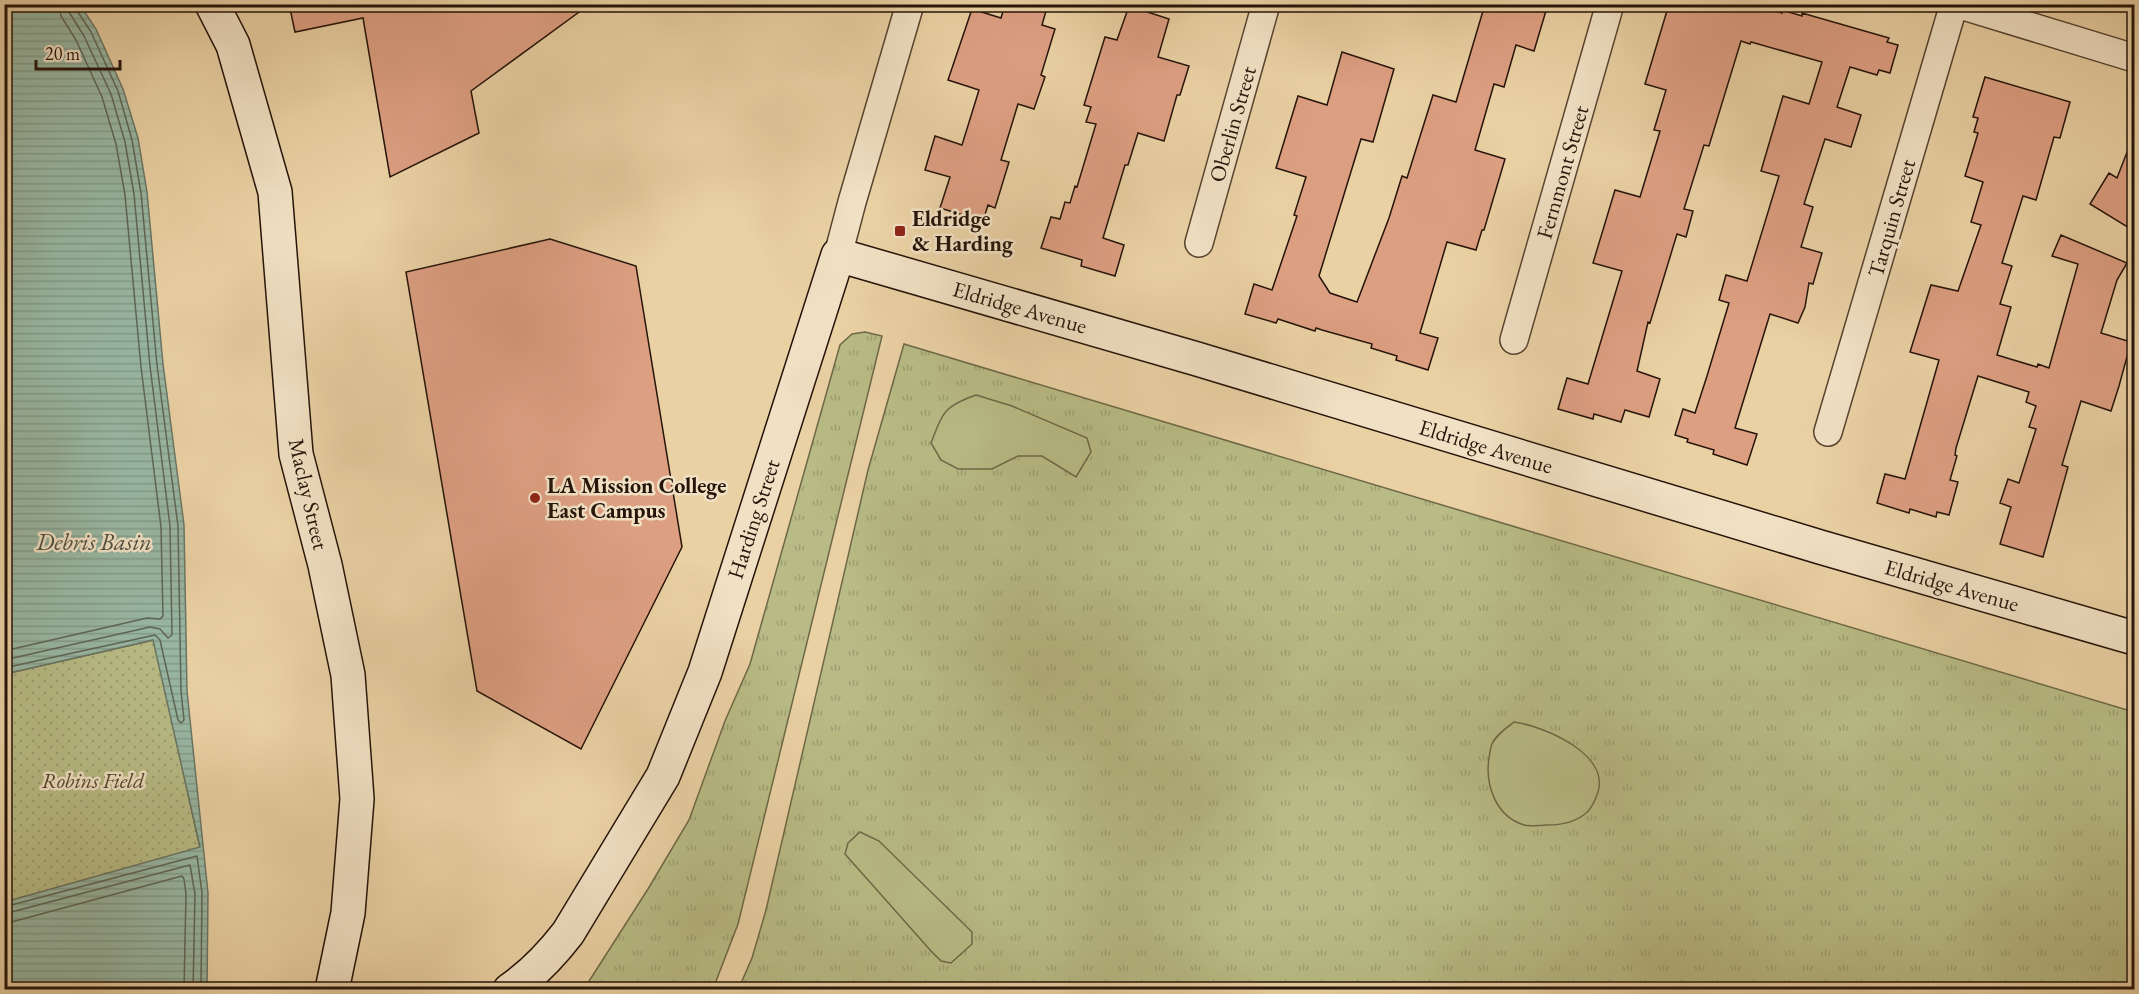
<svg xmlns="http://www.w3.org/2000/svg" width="2139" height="994" viewBox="0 0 2139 994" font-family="'EB Garamond',serif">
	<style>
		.grass { fill: url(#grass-tufts); stroke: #6e6847; stroke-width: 1.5 }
		.park { fill: url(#park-dots); stroke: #6e6847; stroke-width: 1.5 }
		.pitch { fill: #b8bb85; stroke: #6e6847; stroke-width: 1.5 }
		.water { fill: url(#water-rules); stroke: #6a7665; stroke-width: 1.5 }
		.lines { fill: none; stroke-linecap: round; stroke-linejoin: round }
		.shore { stroke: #5e6656; stroke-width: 1.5 }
		.building { fill: #dd9f82; stroke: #251409; stroke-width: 1.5 }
		.street-casing { stroke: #564330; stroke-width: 30 }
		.secondary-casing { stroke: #251409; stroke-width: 36 }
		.street { stroke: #f1e1c4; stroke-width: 27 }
		.secondary { stroke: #f1e1c4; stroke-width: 33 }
		.poi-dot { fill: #8f2418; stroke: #f1e1c4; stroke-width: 2 }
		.labels { text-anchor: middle; stroke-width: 5; stroke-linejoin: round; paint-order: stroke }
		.street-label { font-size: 22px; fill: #251409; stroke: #f1e1c4 }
		.poi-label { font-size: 22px; font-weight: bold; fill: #251409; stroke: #f1e1c4; text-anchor: start }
		.park-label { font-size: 22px; font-style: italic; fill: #51462e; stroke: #f1e1c4 }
		.water-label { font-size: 24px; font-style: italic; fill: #4d4d3f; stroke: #f1e1c4 }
	</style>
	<defs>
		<pattern id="grass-tufts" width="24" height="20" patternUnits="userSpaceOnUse" patternTransform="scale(1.5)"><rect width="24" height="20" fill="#b8bb85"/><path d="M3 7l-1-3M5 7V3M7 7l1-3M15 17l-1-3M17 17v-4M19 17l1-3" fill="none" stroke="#9ea072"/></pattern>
		<pattern id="park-dots" width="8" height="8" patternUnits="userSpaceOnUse" patternTransform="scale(1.5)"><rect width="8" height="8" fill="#b8bb85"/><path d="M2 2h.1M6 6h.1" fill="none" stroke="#9ea072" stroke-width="1.8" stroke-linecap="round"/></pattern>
		<pattern id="water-rules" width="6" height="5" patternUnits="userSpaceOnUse" patternTransform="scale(1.5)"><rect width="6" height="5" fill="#98b7a3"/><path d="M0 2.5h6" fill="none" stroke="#839c8b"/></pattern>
	</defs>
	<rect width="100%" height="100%" fill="#ead1a4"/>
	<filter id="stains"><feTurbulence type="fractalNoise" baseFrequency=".00333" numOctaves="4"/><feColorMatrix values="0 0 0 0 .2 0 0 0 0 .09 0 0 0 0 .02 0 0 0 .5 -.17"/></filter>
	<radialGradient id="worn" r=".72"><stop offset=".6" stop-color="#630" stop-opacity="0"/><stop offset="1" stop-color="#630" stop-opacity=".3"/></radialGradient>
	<!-- grass -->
	<path class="grass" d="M 865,332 L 882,336 L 738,924 L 713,989 L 584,989 L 648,889 L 689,820 L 725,721 L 750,664 L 840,345 L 852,334 Z
		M 904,344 L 2134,712 L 2134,989 L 738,990 L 752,958 L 766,910 L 868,470 Z"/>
	<!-- park -->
	<path class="park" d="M 154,640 L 200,848 L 5,902 L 5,674 Z"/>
	<!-- pitch -->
	<path class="pitch" d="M 976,395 L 1012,406 L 1087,438 L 1091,452 L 1076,477 L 1042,456 L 1018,456 L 992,469 L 958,469 L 941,460 L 931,443 C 943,412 944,406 976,395 Z
		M 1514,722 C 1544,726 1613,755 1597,795 C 1594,802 1592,809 1585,814 C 1575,822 1560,825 1547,825 C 1540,825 1530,827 1524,825 C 1495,816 1485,784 1489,758 C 1490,754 1490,748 1492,744 C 1496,735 1506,728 1514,722 Z
		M 860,832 L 879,841 L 972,932 L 972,944 L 951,963 L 941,961 L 931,951 L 845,854 L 848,843 Z"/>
	<!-- water -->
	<path class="water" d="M 4,5 L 80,5 L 96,29 L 123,89 L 138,138 L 147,192 L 163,364 L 184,525 L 187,691 L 208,893 L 207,989 L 11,989 L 5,962 L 5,902 L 200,847 L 153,640 L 5,674 Z"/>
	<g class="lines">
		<!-- shore -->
		<path class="shore" d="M 4,651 L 147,618 L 160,619 L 163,616 L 161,527 L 141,367 L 125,195 L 116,144 L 102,97 L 76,40 L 61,16 L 59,4
			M 4,660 L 150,627 L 160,629 L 168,638 L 172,635 L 170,526 L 150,366 L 134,194 L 125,142 L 111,94 L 84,36 L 69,12 L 68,4
			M 4,668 L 155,635 L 160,640 L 178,720 L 181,723 L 184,720 L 181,691 L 178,526 L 157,365 L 141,193 L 132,140 L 118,91 L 91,32 L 76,9 L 76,4
			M 4,907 L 197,856 L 202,893 L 201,990
			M 4,914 L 190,865 L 195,894 L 193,990
			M 4,924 L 182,876 L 184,879 L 186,894 L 184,990"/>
	</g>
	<!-- building -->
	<path class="building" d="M 289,4 L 590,4 L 471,91 L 479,133 L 390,177 L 363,18 L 295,32 Z
		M 1005,4 L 1048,4 L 1042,25 L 1055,29 L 1041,75 L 1045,77 L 1034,109 L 1018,104 L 1001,160 L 1009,162 L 995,208 L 988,205 L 983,221 L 940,208 L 950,177 L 925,170 L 935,136 L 962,145 L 979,90 L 948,80 L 972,9 L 1001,18 Z
		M 1485,4 L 1548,4 L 1534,51 L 1516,45 L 1504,87 L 1494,84 L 1475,150 L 1505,159 L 1484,230 L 1482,230 L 1476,250 L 1447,242 L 1420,333 L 1438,338 L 1428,370 L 1396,360 L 1397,356 L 1371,348 L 1372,344 L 1322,330 L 1316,328 L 1315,331 L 1278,319 L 1276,323 L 1245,314 L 1254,284 L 1272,290 L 1297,216 L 1294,215 L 1306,177 L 1276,168 L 1298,96 L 1327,105 L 1342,52 L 1394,69 L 1373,142 L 1361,139 L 1319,276 L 1330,293 L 1357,302 L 1389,218 L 1402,176 L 1407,178 L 1433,95 L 1456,102 Z
		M 1669,4 L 1753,4 L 1782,13 L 1782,10 L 1802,16 L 1802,13 L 1889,38 L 1887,42 L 1898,45 L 1890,73 L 1879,70 L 1877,75 L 1850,67 L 1837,107 L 1861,115 L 1851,147 L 1825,139 L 1804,204 L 1813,207 L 1801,247 L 1822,253 L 1813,284 L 1809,283 L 1805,307 L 1798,323 L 1770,314 L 1735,428 L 1757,434 L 1747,465 L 1713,454 L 1714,450 L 1687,442 L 1688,439 L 1675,435 L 1683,409 L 1695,413 L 1707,376 L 1729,303 L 1719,300 L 1726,275 L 1747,281 L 1779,176 L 1761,171 L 1783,96 L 1809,104 L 1822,62 L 1751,42 L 1750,44 L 1741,41 L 1709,146 L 1704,145 L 1684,209 L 1693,211 L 1686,237 L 1677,234 L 1650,323 L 1648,322 L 1637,371 L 1660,379 L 1649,417 L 1625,410 L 1621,422 L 1594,414 L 1593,419 L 1558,409 L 1567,378 L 1588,384 L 1622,271 L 1593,263 L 1615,190 L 1640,197 L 1660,131 L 1654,130 L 1666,90 L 1645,84 Z
		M 1129,6 L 1169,19 L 1158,57 L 1189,66 L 1180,95 L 1177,95 L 1164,141 L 1138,133 L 1128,165 L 1125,165 L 1103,238 L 1124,245 L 1115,276 L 1081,266 L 1082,260 L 1041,248 L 1051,217 L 1060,219 L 1065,202 L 1070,203 L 1075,186 L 1077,187 L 1096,124 L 1086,122 L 1091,107 L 1084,105 L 1105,37 L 1117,40 Z
		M 1985,77 L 2070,102 L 2060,138 L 2054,137 L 2036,200 L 2023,196 L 2002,263 L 2012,266 L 2000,304 L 2011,307 L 1997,355 L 2037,367 L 2038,364 L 2049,368 L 2078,264 L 2052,256 L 2061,235 L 2127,263 L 2117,280 L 2101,333 L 2131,342 L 2119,386 L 2111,411 L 2081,401 L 2062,465 L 2068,467 L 2043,557 L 2000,544 L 2011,507 L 2000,503 L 2008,479 L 2019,483 L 2036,429 L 2029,427 L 2036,406 L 2026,402 L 2029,392 L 1978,376 L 1956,448 L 1955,455 L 1957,456 L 1950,480 L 1958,482 L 1949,515 L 1937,512 L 1936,517 L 1910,509 L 1909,513 L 1877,503 L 1885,474 L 1905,479 L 1939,360 L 1910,352 L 1931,285 L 1958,291 L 1981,225 L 1971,222 L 1983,182 L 1965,176 L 1978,133 L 1974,132 L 1978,118 L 1973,117 Z
		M 2133,137 L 2134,137 L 2134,231 L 2090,204 L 2109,173 L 2117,178 Z
		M 550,239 L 636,266 L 682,547 L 581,749 L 477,691 L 406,272 Z"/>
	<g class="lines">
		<defs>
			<path id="street" d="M 1957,4 L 2134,58
				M 1199,243 L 1266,4
				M 838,255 L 852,202 L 910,4
				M 1514,340 L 1610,4
				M 1828,432 L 1954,4"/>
			<path id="secondary" d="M 212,4 L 233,45 L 275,192 L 296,454 L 325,565 L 348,675 L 357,799 L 348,913 L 332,990
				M 510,990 C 533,974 551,955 568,933 L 663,776 L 705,672 L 838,255 L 1197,359 L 1820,547 L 2134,638"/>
		</defs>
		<!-- street casing -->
		<use href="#street" class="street-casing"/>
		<!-- secondary casing -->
		<use href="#secondary" class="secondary-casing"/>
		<!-- street -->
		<use href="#street" class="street"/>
		<!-- secondary -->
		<use href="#secondary" class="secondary"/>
	</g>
	<!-- markers -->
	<g class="poi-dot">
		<rect x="894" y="225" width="12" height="12" rx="3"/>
		<circle cx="535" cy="498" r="6"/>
	</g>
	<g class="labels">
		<!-- street labels -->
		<g class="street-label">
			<text transform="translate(1232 124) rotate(-74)" y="8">Oberlin Street</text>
			<text transform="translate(1562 172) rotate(-74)" y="8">Fernmont Street</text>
			<text transform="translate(1891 218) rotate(-74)" y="8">Tarquin Street</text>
			<text transform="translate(1020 307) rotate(16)" y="8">Eldridge Avenue</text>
			<text transform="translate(1486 446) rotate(17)" y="8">Eldridge Avenue</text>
			<text transform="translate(309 494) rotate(77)" y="8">Maclay Street</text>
			<text transform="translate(753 519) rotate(-72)" y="8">Harding Street</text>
			<text transform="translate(1952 585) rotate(16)" y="8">Eldridge Avenue</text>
		</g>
		<!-- poi labels -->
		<g class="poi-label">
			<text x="912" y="226">Eldridge<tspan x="912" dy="25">&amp; Harding</tspan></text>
			<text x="547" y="493">LA Mission College<tspan x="547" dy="25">East Campus</tspan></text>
		</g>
		<!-- park labels -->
		<g class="park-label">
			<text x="93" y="788">Robins Field</text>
		</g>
		<!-- water labels -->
		<g class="water-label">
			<text x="94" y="550">Debris Basin</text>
		</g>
	</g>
	<!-- margin -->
	<rect width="2139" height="994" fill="none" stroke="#ead1a4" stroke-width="24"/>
	<rect x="6" y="6" width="2127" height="982" fill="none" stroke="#251409" stroke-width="3"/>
	<rect x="12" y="12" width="2115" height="970" fill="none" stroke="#251409" stroke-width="1.5"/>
	<!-- scale -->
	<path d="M36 60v9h84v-9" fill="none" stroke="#251409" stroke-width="3"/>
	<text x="45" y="60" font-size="18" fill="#251409" stroke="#f1e1c4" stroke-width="4.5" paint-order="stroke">20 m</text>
	<rect width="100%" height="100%" filter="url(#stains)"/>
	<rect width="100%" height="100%" fill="url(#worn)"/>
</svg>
